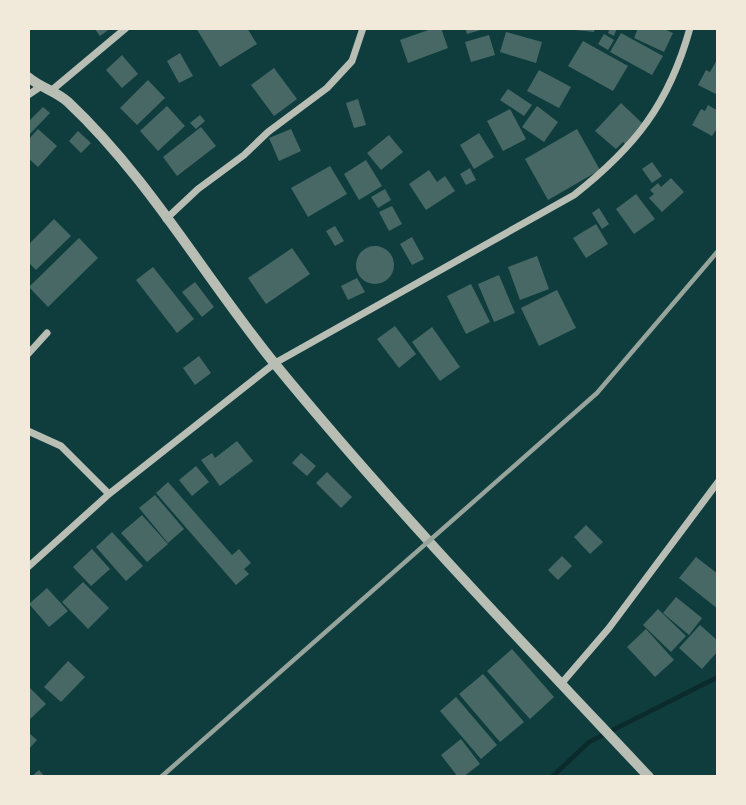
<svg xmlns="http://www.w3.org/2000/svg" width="746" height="805" viewBox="0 0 746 805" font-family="Manrope,sans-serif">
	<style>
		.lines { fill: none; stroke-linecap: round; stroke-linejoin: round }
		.stream { stroke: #0a2a2b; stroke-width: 4.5 }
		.building { fill: #486865 }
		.minor { stroke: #b8beb3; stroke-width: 7 }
		.tertiary { stroke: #b8beb3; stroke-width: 10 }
		.rail { stroke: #97a49c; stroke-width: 4.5 }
	</style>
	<rect width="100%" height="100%" fill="#0f3d3e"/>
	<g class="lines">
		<!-- stream -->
		<path class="stream" d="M 552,777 L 589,742 L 718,677"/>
	</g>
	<!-- building -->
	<path class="building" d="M 94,28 L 111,28 L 100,36 Z
		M 196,28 L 247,28 L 257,44 L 220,67 Z
		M 434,28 L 441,28 L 448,48 L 408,63 L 400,40 Z
		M 465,28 L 484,28 L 484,29 L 467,34 Z
		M 575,28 L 595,28 L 594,32 L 575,30 Z
		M 610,28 L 617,28 L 614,36 L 608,33 Z
		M 638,28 L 662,28 L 673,33 L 664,52 L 634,38 Z
		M 506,32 L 542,42 L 536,63 L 500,52 Z
		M 621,33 L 663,56 L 652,75 L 610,52 Z
		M 604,34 L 614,40 L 608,50 L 598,44 Z
		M 489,35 L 495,55 L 471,62 L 465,42 Z
		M 583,41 L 628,66 L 613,91 L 568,66 Z
		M 180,53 L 193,76 L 179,83 L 167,61 Z
		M 122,55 L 138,74 L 122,88 L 106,70 Z
		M 718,58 L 718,95 L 698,85 L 706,70 L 710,72 Z
		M 274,68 L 297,99 L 274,116 L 251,85 Z
		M 539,70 L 571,87 L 559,108 L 527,91 Z
		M 148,80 L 165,98 L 137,125 L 120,108 Z
		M 508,89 L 532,105 L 524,116 L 500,100 Z
		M 358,99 L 366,125 L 354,128 L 346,103 Z
		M 621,103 L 642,123 L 625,144 L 623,142 L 616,149 L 595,131 Z
		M 708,105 L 718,111 L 718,127 L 712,136 L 692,125 L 701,109 L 705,111 Z
		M 167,106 L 185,126 L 158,151 L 140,131 Z
		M 537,106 L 558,122 L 544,142 L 522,127 Z
		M 43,107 L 50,113 L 29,135 L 28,122 Z
		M 510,109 L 526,139 L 503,151 L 487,121 Z
		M 200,115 L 205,121 L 196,129 L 190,123 Z
		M 201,127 L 216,146 L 177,176 L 163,157 Z
		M 38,129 L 57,146 L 38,167 L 28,158 L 28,140 Z
		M 291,129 L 301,151 L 279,161 L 269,138 Z
		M 577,129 L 600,170 L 548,200 L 525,159 Z
		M 78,131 L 91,143 L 81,153 L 69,141 Z
		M 479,133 L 494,157 L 474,169 L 460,145 Z
		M 389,135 L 403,152 L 381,170 L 367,153 Z
		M 366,160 L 382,186 L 359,200 L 344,174 Z
		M 652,162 L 662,176 L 652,183 L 642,169 Z
		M 330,166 L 347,194 L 308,217 L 291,188 Z
		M 470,168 L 476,180 L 466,185 L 460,174 Z
		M 429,170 L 437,182 L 445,176 L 455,191 L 426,210 L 409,184 Z
		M 671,178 L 684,192 L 662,212 L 649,198 L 654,194 L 650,190 L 658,183 L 661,187 Z
		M 385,189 L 391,200 L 378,208 L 371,197 Z
		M 636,194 L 655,219 L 634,234 L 616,209 Z
		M 392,206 L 402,224 L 389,231 L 379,212 Z
		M 599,208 L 609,224 L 602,229 L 592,213 Z
		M 54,219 L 71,236 L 36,270 L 28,262 L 28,245 Z
		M 596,224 L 608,244 L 586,258 L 573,238 Z
		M 335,226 L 344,241 L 335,246 L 326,231 Z
		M 412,237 L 424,259 L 412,265 L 400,244 Z
		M 79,238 L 98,258 L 48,307 L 29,287 Z
		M356 265a19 19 0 1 1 38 0a19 19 0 1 1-38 0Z
		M 292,248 L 310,274 L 266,304 L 248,278 Z
		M 537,256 L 549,289 L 520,300 L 508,267 Z
		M 153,267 L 194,319 L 177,333 L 136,280 Z
		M 499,275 L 515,313 L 494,322 L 478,284 Z
		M 357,278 L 365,292 L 348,300 L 341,286 Z
		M 195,282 L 214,307 L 202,317 L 182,292 Z
		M 471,284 L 490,322 L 466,334 L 447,296 Z
		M 557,290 L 576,328 L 539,346 L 521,308 Z
		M 395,326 L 416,354 L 399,368 L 377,339 Z
		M 432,327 L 460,367 L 440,381 L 412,342 Z
		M 199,356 L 211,373 L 195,385 L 183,368 Z
		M 237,441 L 253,461 L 220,486 L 201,460 L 212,453 L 215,458 Z
		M 301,453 L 316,466 L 307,476 L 292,463 Z
		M 196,466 L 209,482 L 192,496 L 179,480 Z
		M 327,472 L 352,497 L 341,508 L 316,483 Z
		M 168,482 L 232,555 L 239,549 L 251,563 L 244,569 L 249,574 L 236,585 L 156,493 Z
		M 155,495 L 184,529 L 168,543 L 139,508 Z
		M 142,515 L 168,544 L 147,562 L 121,533 Z
		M 586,525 L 603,542 L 590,554 L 574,537 Z
		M 112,532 L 143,566 L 126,581 L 96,547 Z
		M 92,549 L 110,569 L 91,586 L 73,567 Z
		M 562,556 L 572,566 L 558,580 L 548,570 Z
		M 696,557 L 718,574 L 718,609 L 679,578 Z
		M 83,582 L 109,608 L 88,629 L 62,602 Z
		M 47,588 L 68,611 L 49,627 L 29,604 Z
		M 676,597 L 702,618 L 689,635 L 663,613 Z
		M 658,609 L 686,636 L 671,652 L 643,625 Z
		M 700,625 L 718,641 L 718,651 L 702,669 L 679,648 Z
		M 646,629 L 674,660 L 655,677 L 627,647 Z
		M 512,649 L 554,697 L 530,719 L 487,671 Z
		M 68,661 L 85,677 L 61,702 L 44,687 Z
		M 483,674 L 524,722 L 500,742 L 459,694 Z
		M 28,686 L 46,704 L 28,721 Z
		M 456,697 L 497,745 L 481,759 L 440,711 Z
		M 28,732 L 37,740 L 28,750 Z
		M 461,739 L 480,764 L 463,777 L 458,777 L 441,755 Z
		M 39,770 L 45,777 L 31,777 Z"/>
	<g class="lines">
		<!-- minor -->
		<path class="minor" d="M 52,90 L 126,28
			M 28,95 L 40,87
			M 166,219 L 198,189 L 244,155 L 268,132 L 327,88 L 352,61 L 363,28
			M 28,354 L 47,333
			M 28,431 L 61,446 L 109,494
			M 28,567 L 109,494 L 275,363 L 574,195 C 635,147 669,104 690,28
			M 561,684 L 609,628 L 718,482"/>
		<!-- tertiary -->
		<path class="tertiary" d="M 28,77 C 41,88 56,91 68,102 C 149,178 205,278 275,364 C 393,508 522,642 649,777"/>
		<!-- rail -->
		<path class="rail" d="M 161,777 L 597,393 L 718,251"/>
	</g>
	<!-- border -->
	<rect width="746" height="805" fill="none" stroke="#f1e9da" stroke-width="60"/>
</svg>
